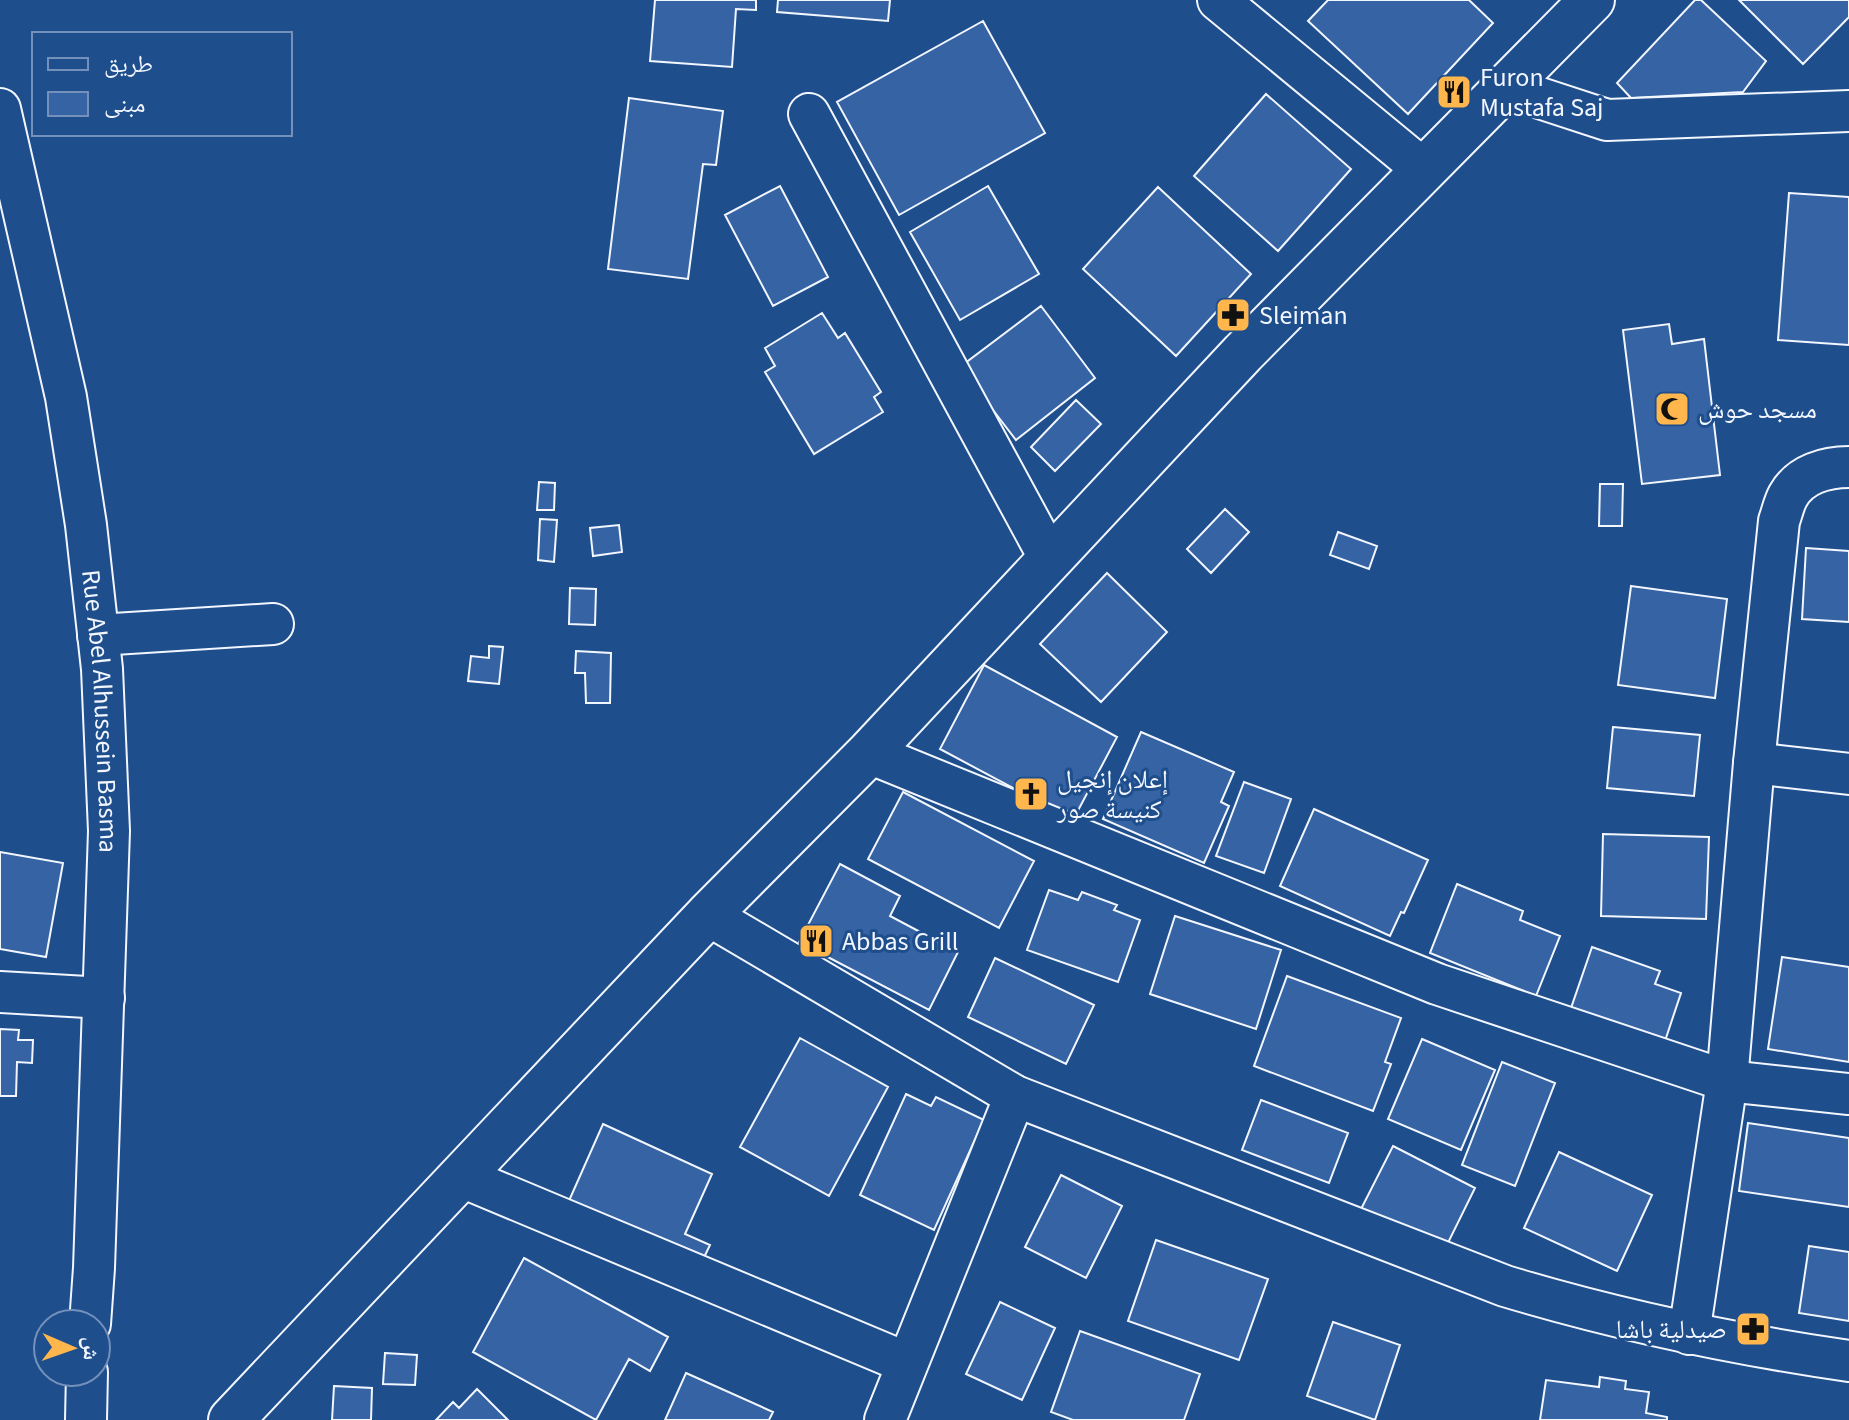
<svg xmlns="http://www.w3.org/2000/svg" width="1849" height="1420" viewBox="0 0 1849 1420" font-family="'Source Sans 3','Noto Naskh Arabic',sans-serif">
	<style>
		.building { fill: #3563a3; stroke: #f2f6ff; stroke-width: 2 }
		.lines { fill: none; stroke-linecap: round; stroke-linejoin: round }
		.minor-casing { stroke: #f2f6ff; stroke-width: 44 }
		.major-casing { stroke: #f2f6ff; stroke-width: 48 }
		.minor { stroke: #1f4e8c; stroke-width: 40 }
		.major { stroke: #1f4e8c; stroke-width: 44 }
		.labels { text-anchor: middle; stroke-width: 6; stroke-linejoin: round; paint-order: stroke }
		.poi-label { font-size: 26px; fill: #f2f6ff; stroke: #1f4e8c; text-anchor: start }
		.street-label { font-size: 26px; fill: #f2f6ff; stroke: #1f4e8c }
	</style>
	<rect width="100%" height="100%" fill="#1f4e8c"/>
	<!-- building -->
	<path class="building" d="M 655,0 L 756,0 L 756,10 L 736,9 L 732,67 L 650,61 Z
		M 778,0 L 890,0 L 888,21 L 777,12 Z
		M 1328,0 L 1469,0 L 1493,23 L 1408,114 L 1308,21 Z
		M 1695,0 L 1701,0 L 1766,61 L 1743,92 L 1631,98 L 1617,83 Z
		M 1739,0 L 1849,0 L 1849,17 L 1803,64 Z
		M 983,21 L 1045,133 L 899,215 L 837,102 Z
		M 1266,94 L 1351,169 L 1278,251 L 1194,176 Z
		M 629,98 L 723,111 L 716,165 L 703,164 L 688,279 L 608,269 Z
		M 780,186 L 828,277 L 773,306 L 725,215 Z
		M 988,186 L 1039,274 L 960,320 L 910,232 Z
		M 1158,187 L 1251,274 L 1176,356 L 1083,269 Z
		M 1789,193 L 1849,197 L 1849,345 L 1778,340 Z
		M 1041,306 L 1095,378 L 1016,440 L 960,367 Z
		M 822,313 L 838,338 L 845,333 L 881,392 L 874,397 L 883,412 L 814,454 L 765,372 L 775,366 L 765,348 Z
		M 1669,324 L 1672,344 L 1704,339 L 1720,475 L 1642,484 L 1623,330 Z
		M 1076,400 L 1101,424 L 1055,471 L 1031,447 Z
		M 539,482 L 555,483 L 554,510 L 537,510 Z
		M 1600,484 L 1623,484 L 1622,526 L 1599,526 Z
		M 1225,509 L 1249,532 L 1211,573 L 1187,549 Z
		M 540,519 L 557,520 L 554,562 L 538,560 Z
		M 619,525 L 622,552 L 593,556 L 590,528 Z
		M 1338,532 L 1377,546 L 1369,569 L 1330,555 Z
		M 1806,548 L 1849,551 L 1849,622 L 1802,619 Z
		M 1107,573 L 1167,632 L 1101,702 L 1040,644 Z
		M 1631,586 L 1727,599 L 1715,698 L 1618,685 Z
		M 570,588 L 596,589 L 595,625 L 569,624 Z
		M 489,646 L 503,647 L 499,684 L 468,681 L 471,656 L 489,658 Z
		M 576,651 L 611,653 L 610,703 L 586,703 L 585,673 L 575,673 Z
		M 984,665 L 1117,737 L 1073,820 L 940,749 Z
		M 1613,727 L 1700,735 L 1694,796 L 1607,788 Z
		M 1141,732 L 1234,772 L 1221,802 L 1229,806 L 1204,863 L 1103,819 Z
		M 1244,782 L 1291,799 L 1264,873 L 1216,856 Z
		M 903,792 L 1034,861 L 999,928 L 868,859 Z
		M 1314,809 L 1428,860 L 1404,913 L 1401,912 L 1390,936 L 1280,886 Z
		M 1603,834 L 1709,837 L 1706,919 L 1601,916 Z
		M 0,852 L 63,863 L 46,957 L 0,949 Z
		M 840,864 L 900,896 L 890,916 L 958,952 L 929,1010 L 799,942 Z
		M 1457,884 L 1523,911 L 1520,920 L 1560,936 L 1536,996 L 1430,953 Z
		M 1049,890 L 1078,900 L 1082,892 L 1117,905 L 1114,910 L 1140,920 L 1118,982 L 1027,950 Z
		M 1175,916 L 1281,950 L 1256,1029 L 1150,994 Z
		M 1592,947 L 1660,971 L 1655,984 L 1681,993 L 1663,1047 L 1569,1014 Z
		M 1782,957 L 1849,967 L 1849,1062 L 1768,1049 Z
		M 995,958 L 1094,1005 L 1066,1064 L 968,1017 Z
		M 1287,976 L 1401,1018 L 1385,1062 L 1391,1064 L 1373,1111 L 1254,1066 Z
		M 0,1029 L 19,1030 L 18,1040 L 33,1040 L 32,1063 L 17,1062 L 16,1096 L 0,1096 Z
		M 800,1038 L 888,1087 L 829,1196 L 740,1147 Z
		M 1422,1039 L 1495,1070 L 1461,1150 L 1388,1119 Z
		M 1502,1062 L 1555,1083 L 1515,1186 L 1462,1165 Z
		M 906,1094 L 931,1106 L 936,1097 L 984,1120 L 934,1230 L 860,1195 Z
		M 1261,1100 L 1348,1133 L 1329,1183 L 1242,1150 Z
		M 1748,1123 L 1849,1138 L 1849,1207 L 1739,1191 Z
		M 603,1124 L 712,1174 L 685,1234 L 710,1245 L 697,1272 L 564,1212 Z
		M 1393,1146 L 1475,1188 L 1443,1253 L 1360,1211 Z
		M 1559,1152 L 1652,1195 L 1617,1271 L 1524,1228 Z
		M 1061,1175 L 1122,1206 L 1086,1278 L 1025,1247 Z
		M 1156,1240 L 1268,1279 L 1239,1360 L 1128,1321 Z
		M 1809,1246 L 1849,1252 L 1849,1321 L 1799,1313 Z
		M 524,1258 L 668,1337 L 650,1371 L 629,1359 L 596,1420 L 473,1352 Z
		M 1000,1302 L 1055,1328 L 1022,1400 L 966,1374 Z
		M 1333,1322 L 1400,1345 L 1375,1420 L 1307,1396 Z
		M 1080,1331 L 1200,1374 L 1184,1420 L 1073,1420 L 1051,1412 Z
		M 385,1353 L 417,1355 L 415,1385 L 383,1384 Z
		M 686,1373 L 773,1412 L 769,1420 L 665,1420 Z
		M 1600,1377 L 1626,1381 L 1625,1389 L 1649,1392 L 1646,1413 L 1667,1417 L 1667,1420 L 1540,1420 L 1546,1380 L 1599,1387 Z
		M 334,1386 L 372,1388 L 371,1420 L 332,1420 Z
		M 477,1389 L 508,1420 L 436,1420 L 453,1402 L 459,1408 Z"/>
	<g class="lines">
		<defs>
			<g id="minor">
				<path d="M 1218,0 L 1424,170"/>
				<path d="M 1506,87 L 1607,120 L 1849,111"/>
				<path id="s1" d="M 0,109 L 66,397 L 86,525 L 102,669 L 109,831 L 94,1268 L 90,1324"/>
				<path d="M 809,114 L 1050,559"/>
				<path d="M 98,635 L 273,624"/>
				<path d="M 869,753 L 1437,984 L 1727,1081 L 1849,1094"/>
				<path d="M 1754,763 L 1849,774"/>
				<path d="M 708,915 L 1015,1096 L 1505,1286 C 1618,1320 1732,1344 1849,1361"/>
				<path d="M 0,992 L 104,998"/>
				<path d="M 462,1177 L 907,1363"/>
				<path d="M 1689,1334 L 1727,1081 L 1754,763 L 1779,521 C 1782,513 1784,503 1788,496 C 1800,474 1826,467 1849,467"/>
				<path d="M 86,1420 L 87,1372"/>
				<path d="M 885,1420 L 1015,1096"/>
			</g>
			<path id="major" d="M 231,1420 L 708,915 L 869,753 L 1243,353 L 1592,0"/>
		</defs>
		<!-- minor casing -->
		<use href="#minor" class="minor-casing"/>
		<!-- major casing -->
		<use href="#major" class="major-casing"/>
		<!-- minor -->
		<use href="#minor" class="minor"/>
		<!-- major -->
		<use href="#major" class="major"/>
	</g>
	<!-- icons -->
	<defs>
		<symbol id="restaurant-square" viewBox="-11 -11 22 22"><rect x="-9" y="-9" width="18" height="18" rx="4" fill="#ffb74d" stroke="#1f4e8c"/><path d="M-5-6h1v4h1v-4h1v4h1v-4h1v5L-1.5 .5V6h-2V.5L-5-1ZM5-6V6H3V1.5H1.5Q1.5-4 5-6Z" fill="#111"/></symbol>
		<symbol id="pharmacy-square" viewBox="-11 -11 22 22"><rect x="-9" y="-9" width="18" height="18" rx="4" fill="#ffb74d" stroke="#1f4e8c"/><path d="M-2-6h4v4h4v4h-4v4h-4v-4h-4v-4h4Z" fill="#111"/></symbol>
		<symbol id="mosque-square" viewBox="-11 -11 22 22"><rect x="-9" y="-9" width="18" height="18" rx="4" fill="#ffb74d" stroke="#1f4e8c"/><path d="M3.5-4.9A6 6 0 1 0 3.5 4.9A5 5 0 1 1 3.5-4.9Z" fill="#111"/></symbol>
		<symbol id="church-square" viewBox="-11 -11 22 22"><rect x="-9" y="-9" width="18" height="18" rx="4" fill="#ffb74d" stroke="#1f4e8c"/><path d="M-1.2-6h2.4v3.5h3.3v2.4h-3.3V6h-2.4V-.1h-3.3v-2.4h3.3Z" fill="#111"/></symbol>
	</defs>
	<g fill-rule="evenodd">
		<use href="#restaurant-square" x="1434" y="72" width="40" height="40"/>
		<use href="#pharmacy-square" x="1213" y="295" width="40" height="40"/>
		<use href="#mosque-square" x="1652" y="389" width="40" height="40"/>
		<use href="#church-square" x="1011" y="774" width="40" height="40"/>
		<use href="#restaurant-square" x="796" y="921" width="40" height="40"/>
		<use href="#pharmacy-square" x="1733" y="1309" width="40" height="40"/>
	</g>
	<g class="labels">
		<!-- poi labels -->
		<g class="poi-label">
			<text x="1480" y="86">Furon<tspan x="1480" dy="30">Mustafa Saj</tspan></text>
			<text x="1259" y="324">Sleiman</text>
			<text x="1698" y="418">مسجد حوش</text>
			<text x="1057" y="788">إعلان إنجيل<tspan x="1057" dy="30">كنيسة صور</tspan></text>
			<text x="842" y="950">Abbas Grill</text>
			<text x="1727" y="1338" text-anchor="end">صيدلية باشا</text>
		</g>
		<!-- street labels -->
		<g class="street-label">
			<text dy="9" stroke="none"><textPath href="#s1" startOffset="612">Rue Abel Alhussein Basma</textPath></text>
		</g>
	</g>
	<!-- legend -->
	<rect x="32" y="32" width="260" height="104" fill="#1f4e8c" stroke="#7391ba" stroke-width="2"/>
	<rect x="48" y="58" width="40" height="12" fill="#1f4e8c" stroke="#7391ba" stroke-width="2"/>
	<text x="104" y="72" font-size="24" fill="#f2f6ff">طريق</text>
	<rect x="48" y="92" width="40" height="24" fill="#3563a3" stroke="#7391ba" stroke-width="2"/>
	<text x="104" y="112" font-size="24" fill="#f2f6ff">مبنى</text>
	<!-- north arrow -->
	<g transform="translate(72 1348) rotate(92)"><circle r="38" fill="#1f4e8c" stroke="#7391ba" stroke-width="2"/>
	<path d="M0-6L14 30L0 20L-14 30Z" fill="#ffb74d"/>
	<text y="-12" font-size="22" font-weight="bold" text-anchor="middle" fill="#f2f6ff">ش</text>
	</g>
</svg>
